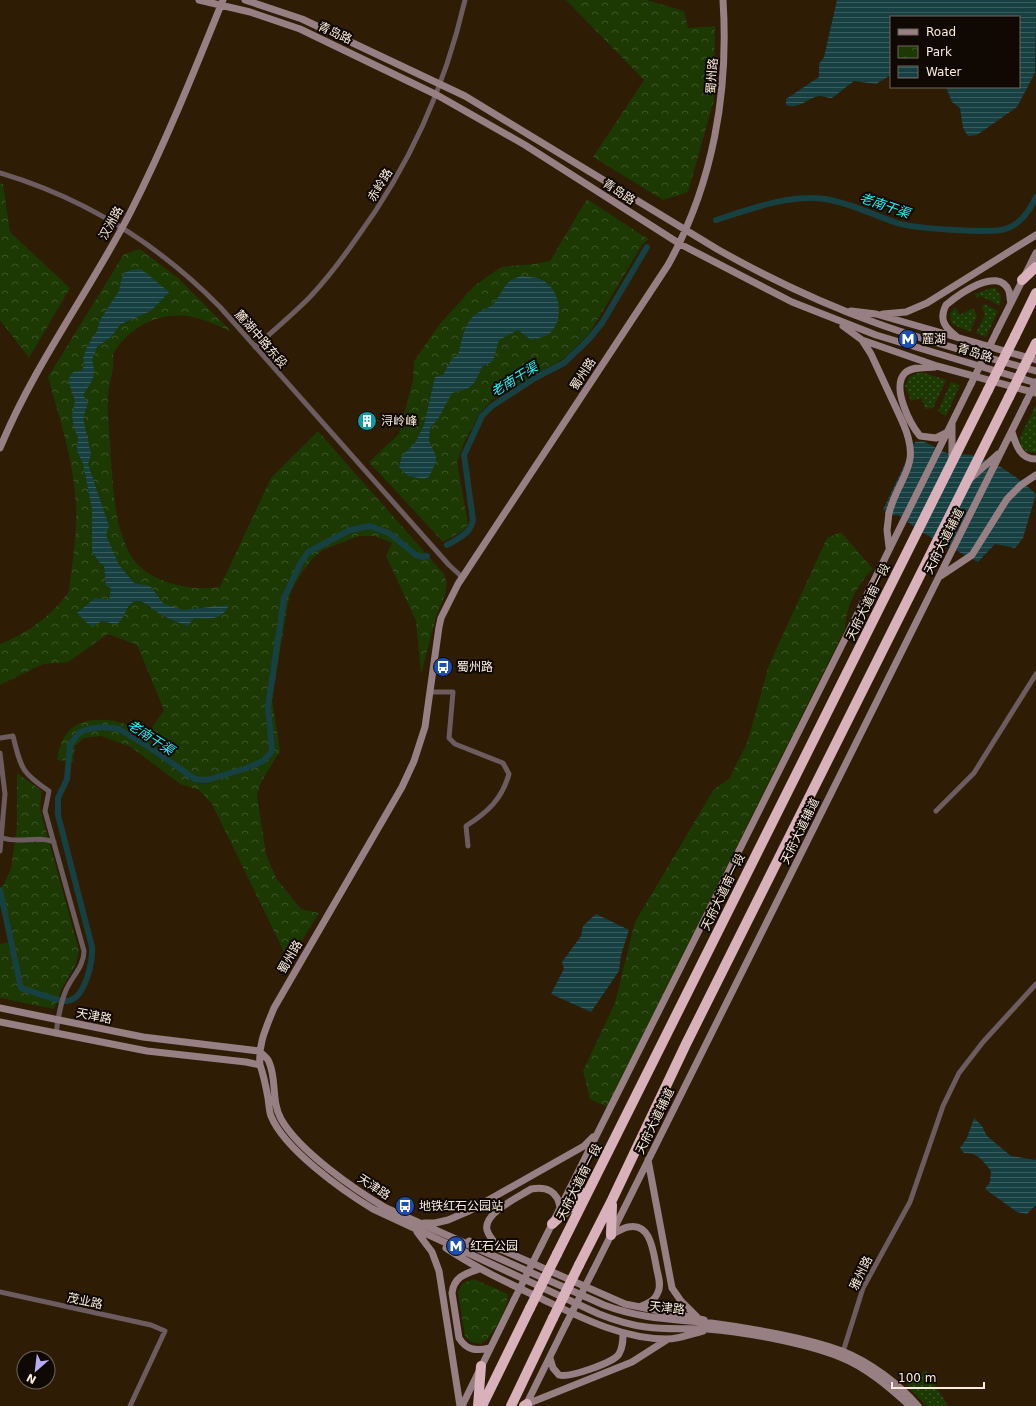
<svg xmlns="http://www.w3.org/2000/svg" width="1036" height="1406" viewBox="0 0 1036 1406" font-family="'DejaVu Sans','Noto Sans SC',sans-serif">
	<style>
		.grass { fill: url(#grass-dots) }
		.park { fill: url(#park-crowns) }
		.water { fill: url(#water-rules) }
		.lines { fill: none; stroke-linecap: round; stroke-linejoin: round }
		.canal { stroke: #164042; stroke-width: 6 }
		.street { stroke: #6c5c60; stroke-width: 5 }
		.secondary { stroke: #977f84; stroke-width: 7 }
		.highway { stroke: #d8b1ba; stroke-width: 10 }
		.secondary-bridge { stroke: #977f84; stroke-width: 7 }
		.highway-bridge { stroke: #d8b1ba; stroke-width: 10 }
		.labels { text-anchor: middle; stroke-width: 4; stroke-linejoin: round; paint-order: stroke }
		.street-label { font-size: 12px; fill: #faeddf; stroke: #100802 }
		.poi-label { font-size: 12px; fill: #faeddf; stroke: #100802; text-anchor: start }
		.water-label { font-size: 13px; font-style: italic; fill: #1ef2fc; stroke: #100802 }
	</style>
	<defs>
		<pattern id="grass-dots" width="8" height="8" patternUnits="userSpaceOnUse"><rect width="8" height="8" fill="#1c3803"/><path d="M2 2h.1M6 6h.1" fill="none" stroke="#3e5527" stroke-width="1.8" stroke-linecap="round"/></pattern>
		<pattern id="park-crowns" width="20" height="18" patternUnits="userSpaceOnUse"><rect width="20" height="18" fill="#1c3803"/><path d="M2 6a3 3 0 1 1 6 0M12 15a3 3 0 1 1 6 0" fill="none" stroke="#3e5527"/></pattern>
		<pattern id="water-rules" width="6" height="5" patternUnits="userSpaceOnUse"><rect width="6" height="5" fill="#164042"/><path d="M0 2.5h6" fill="none" stroke="#395c5d"/></pattern>
	</defs>
	<rect width="100%" height="100%" fill="#2e1c04"/>
	<!-- grass -->
	<path class="grass" d="M 992,288 L 995,288 L 1001,296 L 1000,306 L 981,296 L 976,298 L 975,294 Z
		M 984,304 L 998,311 L 986,337 L 976,333 L 985,315 L 982,308 Z
		M 955,307 L 960,315 L 973,308 L 977,316 L 970,332 L 952,324 L 950,314 Z
		M 921,372 L 946,380 L 933,408 L 926,409 L 921,398 L 911,401 L 905,386 L 909,377 Z
		M 951,382 L 960,385 L 946,416 L 938,411 Z
		M 1036,405 L 1036,453 L 1027,452 L 1022,448 L 1019,439 Z
		M 926,1370 L 948,1406 L 927,1406 L 907,1386 Z"/>
	<!-- park -->
	<path class="park" d="M 566,0 L 647,0 L 684,11 L 688,28 L 715,26 L 714,100 L 688,192 L 663,200 L 593,157 L 644,80 Z
		M 0,183 L 3,184 L 10,232 L 70,288 L 29,358 L 0,320 Z
		M 587,199 L 648,239 L 642,245 L 589,334 L 563,359 L 492,400 L 480,413 L 464,443 L 457,462 L 468,524 L 463,531 L 443,542 L 369,462 L 399,434 L 413,380 L 414,361 L 439,325 L 474,286 L 501,267 L 534,264 L 550,261 Z
		M 140,249 L 178,278 L 232,332 C 222,328 213,323 203,320 C 168,307 131,323 113,354 C 115,371 109,380 108,396 C 107,415 110,437 111,457 C 113,487 114,518 126,546 C 139,581 187,592 220,587 L 271,478 L 318,431 L 444,574 L 447,583 L 446,592 L 436,617 L 421,674 L 416,621 L 386,556 L 392,543 L 375,536 L 359,536 L 323,550 L 314,557 L 301,574 L 291,591 L 287,608 L 272,700 L 280,751 L 261,782 L 257,796 L 266,854 L 276,878 L 301,909 L 319,913 L 289,962 L 212,804 L 199,790 L 180,784 L 131,747 L 101,736 L 84,738 L 75,746 L 73,762 L 57,760 C 62,726 81,716 115,721 C 126,723 137,730 147,735 L 164,710 L 137,645 L 108,634 L 68,662 L 43,664 L 0,685 L 0,644 C 26,634 53,615 69,591 C 72,566 77,534 76,509 C 75,465 60,420 48,377 L 124,254 Z
		M 841,532 L 873,569 C 857,584 846,607 845,629 L 607,1107 L 590,1099 L 583,1071 L 615,1003 L 635,922 L 714,789 L 729,779 L 747,743 L 769,665 L 827,538 Z
		M 17,773 L 42,791 L 40,809 L 79,950 L 76,964 L 62,988 L 54,1009 L 0,998 L 0,944 L 14,941 L 2,888 L 11,868 L 17,827 Z
		M 474,1279 L 508,1294 C 508,1308 493,1338 481,1344 L 471,1342 L 465,1336 L 458,1292 L 463,1283 Z"/>
	<!-- water -->
	<path class="water" d="M 837,0 L 1036,0 L 1035,73 L 1017,107 L 977,135 L 968,136 L 963,128 L 960,108 L 952,102 L 946,87 L 1019,87 L 1019,17 L 891,17 L 891,75 L 876,84 L 854,81 L 832,98 C 828,98 823,96 819,96 C 807,98 799,110 786,105 L 786,99 L 819,77 L 819,64 L 824,57 Z
		M 141,269 L 169,292 L 151,311 L 121,324 L 111,337 L 97,347 L 92,360 C 97,377 92,381 83,395 L 88,403 L 83,418 L 91,454 L 88,464 L 109,526 L 106,535 L 119,565 L 134,583 L 150,586 L 164,604 L 183,610 L 229,605 C 222,621 209,619 194,618 L 188,626 C 178,622 166,618 157,612 C 151,608 146,602 138,601 C 124,601 126,623 115,624 C 111,624 106,621 102,621 L 94,626 L 88,624 L 77,613 L 95,598 L 109,600 L 111,588 L 106,586 L 104,565 L 99,562 L 92,551 L 92,509 L 83,463 L 77,451 L 78,436 L 74,429 L 72,415 L 75,401 L 68,380 L 72,373 L 82,370 L 85,364 L 83,358 L 87,347 L 97,331 L 100,320 L 119,291 L 121,281 L 124,273 L 131,270 Z
		M 521,276 C 527,277 535,277 540,279 C 560,287 566,319 549,334 C 545,337 536,338 531,340 L 518,330 L 499,340 L 493,361 L 482,367 C 472,388 475,387 452,393 L 438,419 L 430,428 L 429,441 L 436,456 L 436,462 L 429,477 L 424,479 L 408,476 L 399,467 L 402,456 L 415,443 L 424,425 L 435,377 L 443,375 L 452,358 L 458,356 C 461,343 464,323 476,314 C 481,310 489,309 494,303 C 505,290 503,281 521,276 Z
		M 922,441 C 931,444 938,450 947,453 C 955,455 963,454 971,455 C 997,461 1017,477 1036,494 L 1023,538 L 1015,548 L 995,544 L 978,562 L 923,533 L 898,515 L 893,515 L 883,510 L 915,442 Z
		M 596,914 L 629,930 L 621,955 L 619,971 L 591,1012 L 551,994 L 564,969 L 562,962 L 581,936 L 583,926 Z
		M 974,1118 L 982,1126 L 987,1136 L 1011,1156 L 1036,1160 L 1036,1205 L 1027,1214 L 1017,1212 L 985,1189 L 990,1182 L 991,1171 C 983,1161 978,1152 964,1153 L 960,1148 L 967,1138 Z"/>
	<g class="lines">
		<!-- canal -->
		<path class="canal" d="M 716,220 C 750,209 789,194 825,199 C 851,203 873,215 897,223 C 911,228 992,234 1005,229 C 1020,225 1030,210 1036,197
			M 447,545 C 459,538 470,534 473,520 L 464,455 L 482,416 L 492,406 L 535,378 L 564,363 L 589,339 L 602,323 L 647,247
			M 0,890 L 21,988 C 32,991 56,1001 66,1001 C 85,1001 93,961 92,947 L 58,815 L 58,798 L 67,779 L 70,745 L 80,732 L 89,729 L 104,727 L 119,729 L 152,749 L 195,779 L 207,780 L 247,768 L 263,761 L 272,751 L 268,707 L 284,598 L 300,564 L 308,552 L 350,530 L 370,526 L 389,533 L 416,555 L 423,557 L 427,556"/>
		<!-- street -->
		<path class="street" d="M 0,173 C 84,198 159,245 220,307 L 449,565 L 462,577
			M 255,347 C 273,331 292,315 309,298 C 326,280 342,259 356,239 C 409,167 445,87 465,0
			M 430,692 L 453,692 L 449,738 L 455,744 L 503,763 L 509,774 C 502,799 488,812 466,826 L 468,846
			M 0,738 L 13,736 C 21,768 21,772 49,791 L 45,811 L 84,951 C 84,967 72,976 66,990 C 60,1004 58,1019 56,1034
			M 0,753 L 5,794 L 0,851
			M 936,811 L 974,773 L 1036,674
			M 3,838 C 21,844 36,835 54,842
			M 0,1292 L 151,1325 L 165,1331 L 130,1406
			M 842,1355 L 863,1288 L 910,1202 L 943,1106 L 959,1073 L 983,1042 L 1036,984"/>
		<!-- secondary -->
		<path class="secondary" d="M 199,0 L 250,12 L 300,29 L 437,95 L 525,145 L 680,244 L 792,302 L 876,335 L 1036,383
			M 245,0 L 302,19 L 465,96 L 717,249 C 768,278 821,303 876,323 C 928,342 983,356 1036,371
			M 851,311 L 876,314 L 1036,360
			M 883,314 L 906,312 L 927,303 L 1036,235
			M 843,326 L 862,340 L 937,366 L 1036,393
			M 997,331 L 1036,253
			M 956,336 C 944,327 939,319 946,305 C 958,295 998,265 1009,291 C 1010,295 1010,300 1011,303
			M 862,340 L 871,354 L 903,423
			M 935,367 C 926,368 912,366 905,373 C 891,387 910,424 920,436 L 936,438 L 946,433
			M 1012,432 C 1016,445 1020,459 1036,459
			M 0,448 C 34,365 89,292 130,213 C 165,144 194,72 223,0
			M 952,460 L 952,423
			M 970,479 L 998,454
			M 889,513 L 887,530 L 889,547
			M 939,577 L 972,555 L 1007,499 L 1021,485 L 1036,475
			M 0,1008 L 143,1037 L 259,1051 C 262,1054 268,1058 269,1062 C 277,1080 271,1101 281,1119 C 299,1151 355,1190 386,1208 L 604,1305 C 641,1319 673,1319 711,1323 C 750,1328 806,1338 842,1351 C 870,1362 899,1384 918,1406
			M 0,1022 L 147,1051 L 246,1062 L 260,1065 C 264,1076 266,1087 268,1098 C 269,1104 269,1111 271,1116 C 284,1149 343,1191 373,1209 L 599,1314 C 614,1320 629,1325 646,1327 C 666,1330 686,1328 707,1329 C 745,1332 805,1343 840,1357 C 866,1367 890,1388 910,1406
			M 260,1065 C 258,1044 266,1028 274,1008 L 402,787 L 414,761 L 425,727 L 439,627 L 441,618 L 458,584 L 668,265 C 713,184 729,92 723,0
			M 648,1160 L 672,1288 L 681,1301 L 697,1317
			M 424,1223 L 435,1223 L 448,1220 L 469,1211 L 584,1146 L 593,1137
			M 417,1232 L 432,1252 L 439,1271 L 460,1406
			M 611,1235 C 616,1232 623,1228 628,1227 C 650,1222 653,1250 656,1265 C 657,1273 662,1284 658,1292 C 655,1301 647,1304 639,1307
			M 469,1241 L 500,1249 L 625,1304 L 704,1320
			M 541,1246 L 850,629 L 971,384
			M 446,1248 C 476,1268 508,1283 540,1298 C 580,1317 622,1339 667,1339 C 679,1339 691,1334 703,1331
			M 500,1249 C 495,1243 489,1237 487,1230 C 483,1213 519,1197 531,1189 C 546,1186 558,1191 560,1208
			M 479,1269 C 464,1274 454,1277 452,1293 L 459,1338 C 467,1351 477,1351 490,1348
			M 593,1271 L 1026,402
			M 550,1358 L 553,1368 L 559,1375 C 569,1378 613,1363 619,1354 C 623,1347 623,1340 623,1333
			M 527,1404 L 632,1362 L 668,1339
			M 526,1405 L 566,1324
			M 462,1406 L 514,1300"/>
		<!-- highway -->
		<path class="highway" d="M 1022,280 L 1036,267
			M 1015,336 L 1036,293
			M 552,1224 L 585,1193
			M 611,1235 L 612,1205
			M 557,1254 L 988,390
			M 579,1265 L 612,1200 L 686,1044 L 1009,397
			M 478,1406 L 481,1366
			M 482,1406 L 530,1308
			M 511,1406 L 553,1318
			M 524,1406 L 527,1404"/>
		<!-- secondary-bridge -->
		<path class="secondary-bridge" d="M 971,384 L 997,331
			M 1026,402 L 1036,382
			M 889,513 C 900,473 922,467 903,423
			M 514,1300 L 541,1246
			M 566,1324 L 593,1271"/>
		<!-- highway-bridge -->
		<path class="highway-bridge" d="M 988,390 L 1015,336
			M 1009,397 L 1036,343
			M 530,1308 L 557,1254
			M 553,1318 L 579,1265"/>
	</g>
	<!-- icons -->
	<defs>
		<symbol id="metro-disc" viewBox="-11 -11 22 22"><circle r="9.5" fill="#1a4fb4" stroke="#100802"/><path d="M-5.5 5V-5H-3L0 0L3-5H5.5V5H3V-.5L0 4L-3-.5V5Z" fill="#fff"/></symbol>
		<symbol id="building-disc" viewBox="-11 -11 22 22"><circle r="9.5" fill="#0f9aa8" stroke="#100802"/><path d="M-4-6H4V6H1V3H-1V6H-4ZM-2.5-4.3h1.7v1.8h-1.7ZM.8-4.3h1.7v1.8H.8ZM-2.5-1h1.7V.8h-1.7ZM.8-1h1.7V.8H.8Z" fill="#fff"/></symbol>
		<symbol id="bus-disc" viewBox="-11 -11 22 22"><circle r="9.5" fill="#1a4fb4" stroke="#100802"/><path d="M-5-6H5V4H4V6H2V4H-2V6H-4V4H-5ZM-3.5-4V0h7V-4ZM-3.5 1.2v1.5H-2V1.2ZM2 1.2v1.5H3.5V1.2Z" fill="#fff"/></symbol>
	</defs>
	<g fill-rule="evenodd">
		<use href="#metro-disc" x="897" y="328" width="22" height="22"/>
		<use href="#building-disc" x="356" y="410" width="22" height="22"/>
		<use href="#bus-disc" x="432" y="656" width="22" height="22"/>
		<use href="#bus-disc" x="394" y="1195" width="22" height="22"/>
		<use href="#metro-disc" x="445" y="1235" width="22" height="22"/>
	</g>
	<g class="labels">
		<!-- street labels -->
		<g class="street-label">
			<text transform="translate(335 33) rotate(24)" y="4">青岛路</text>
			<text transform="translate(712 76) rotate(-86)" y="4">蜀州路</text>
			<text transform="translate(380 185) rotate(-59)" y="4">赤岭路</text>
			<text transform="translate(619 192) rotate(33)" y="4">青岛路</text>
			<text transform="translate(111 223) rotate(-61)" y="4">汉洲路</text>
			<text transform="translate(261 339) rotate(49)" y="4">麓湖中路东段</text>
			<text transform="translate(975 353) rotate(17)" y="4">青岛路</text>
			<text transform="translate(583 374) rotate(-57)" y="4">蜀州路</text>
			<text transform="translate(944 541) rotate(-63)" y="4">天府大道辅道</text>
			<text transform="translate(868 602) rotate(-64)" y="4">天府大道南一段</text>
			<text transform="translate(800 831) rotate(-64)" y="4">天府大道辅道</text>
			<text transform="translate(723 892) rotate(-64)" y="4">天府大道南一段</text>
			<text transform="translate(290 957) rotate(-60)" y="4">蜀州路</text>
			<text transform="translate(94 1016) rotate(11)" y="4">天津路</text>
			<text transform="translate(655 1121) rotate(-64)" y="4">天府大道辅道</text>
			<text transform="translate(579 1182) rotate(-63)" y="4">天府大道南一段</text>
			<text transform="translate(374 1187) rotate(33)" y="4">天津路</text>
			<text transform="translate(861 1273) rotate(-64)" y="4">雅州路</text>
			<text transform="translate(85 1301) rotate(12)" y="4">茂业路</text>
			<text transform="translate(667 1308) rotate(6)" y="4">天津路</text>
		</g>
		<!-- poi labels -->
		<g class="poi-label">
			<text x="922" y="343">麓湖</text>
			<text x="381" y="425">浔岭峰</text>
			<text x="457" y="671">蜀州路</text>
			<text x="419" y="1210">地铁红石公园站</text>
			<text x="470" y="1250">红石公园</text>
		</g>
		<!-- water labels -->
		<g class="water-label">
			<text transform="translate(885 205) rotate(19)" y="5">老南干渠</text>
			<text transform="translate(514 379) rotate(-32)" y="5">老南干渠</text>
			<text transform="translate(151 737) rotate(33)" y="5">老南干渠</text>
		</g>
	</g>
	<!-- legend -->
	<rect x="890" y="16" width="130" height="72" fill="#100802" stroke="#6e645a"/>
	<rect x="898" y="29" width="20" height="6" fill="#977f84" stroke="#6e645a"/>
	<text x="926" y="36" font-size="12" fill="#faeddf">Road</text>
	<rect x="898" y="46" width="20" height="12" fill="url(#park-crowns)" stroke="#6e645a"/>
	<text x="926" y="56" font-size="12" fill="#faeddf">Park</text>
	<rect x="898" y="66" width="20" height="12" fill="url(#water-rules)" stroke="#6e645a"/>
	<text x="926" y="76" font-size="12" fill="#faeddf">Water</text>
	<!-- north arrow -->
	<g transform="translate(36 1370) rotate(208)"><circle r="19" fill="#100802" stroke="#6e645a"/>
	<path d="M0-3L7 15L0 10L-7 15Z" fill="#b8abf7"/>
	<text y="-6" font-size="11" font-weight="bold" text-anchor="middle" fill="#faeddf">N</text>
	</g>
	<!-- scale -->
	<path d="M892 1382v6h92v-6" fill="none" stroke="#faeddf" stroke-width="2"/>
	<text x="898" y="1382" font-size="12" fill="#faeddf" stroke="#100802" stroke-width="3" paint-order="stroke">100 m</text>
</svg>
